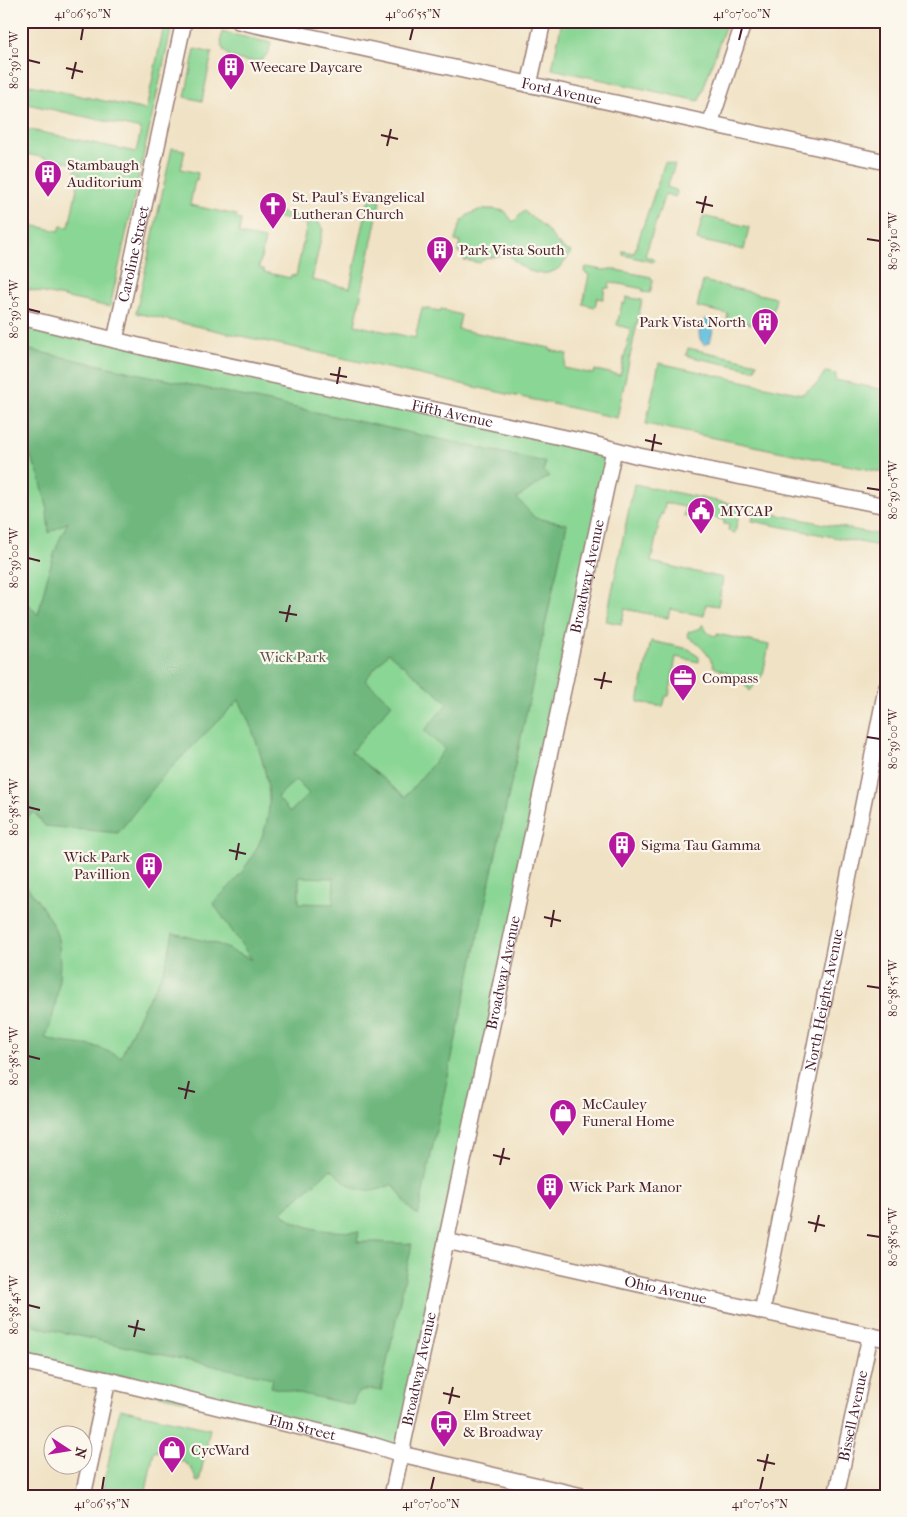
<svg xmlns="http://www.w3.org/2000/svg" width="907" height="1517" viewBox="0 0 907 1517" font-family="'IM FELL French Canon',serif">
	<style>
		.green { fill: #8ad694; stroke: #6a7a60 }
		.forest { fill: #6fb77e; stroke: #5c6b54; fill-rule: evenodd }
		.water { fill: #5ebddd; stroke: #546e84 }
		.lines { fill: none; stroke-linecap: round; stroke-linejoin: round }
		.minor-casing { stroke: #9d8078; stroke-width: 18 }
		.minor { stroke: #fff; stroke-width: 15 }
		.ticks { fill: none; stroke: #4a1f2b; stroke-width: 2 }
		.labels { text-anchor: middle; stroke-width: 4.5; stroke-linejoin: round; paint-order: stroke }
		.poi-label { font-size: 15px; fill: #4a1f2b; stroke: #fbf7ec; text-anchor: start }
		.street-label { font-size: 15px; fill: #4a1f2b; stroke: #fbf7ec }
		.park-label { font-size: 15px; fill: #5d564a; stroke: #fbf7ec }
		.neatline { fill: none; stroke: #4a1f2b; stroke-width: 2 }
		.ticks-label { font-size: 12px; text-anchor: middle; fill: #4a1f2b }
	</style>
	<rect width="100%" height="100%" fill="#fbf7ec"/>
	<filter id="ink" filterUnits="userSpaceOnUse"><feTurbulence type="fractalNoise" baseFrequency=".02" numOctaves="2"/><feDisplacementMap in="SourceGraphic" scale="10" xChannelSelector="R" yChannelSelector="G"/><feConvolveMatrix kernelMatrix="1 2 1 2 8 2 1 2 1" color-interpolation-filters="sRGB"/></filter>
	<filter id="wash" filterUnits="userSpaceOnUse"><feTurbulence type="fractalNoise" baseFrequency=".0096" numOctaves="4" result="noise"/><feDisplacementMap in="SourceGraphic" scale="20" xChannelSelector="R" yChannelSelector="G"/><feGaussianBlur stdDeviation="1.12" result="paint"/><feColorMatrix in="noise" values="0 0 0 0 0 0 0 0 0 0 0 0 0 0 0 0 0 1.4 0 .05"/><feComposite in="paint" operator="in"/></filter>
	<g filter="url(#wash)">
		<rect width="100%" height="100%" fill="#f0e2c4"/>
		<!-- green -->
		<path class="green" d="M 124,21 L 173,21 L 110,307 L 21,288 L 21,223 L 59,231 L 61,226 L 69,227 L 80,173 L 75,172 L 76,164 L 21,153 L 21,128 L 136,152 L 141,129 L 27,104 L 29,93 L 21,91 L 21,83 L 146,110 L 163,30 Z
			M 562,21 L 727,21 L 699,101 L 552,69 Z
			M 222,32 L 271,43 C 270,49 267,57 261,60 C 257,62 251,61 245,61 C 228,58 218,52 222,32 Z
			M 195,49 L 212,53 L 202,101 L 185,97 Z
			M 172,148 L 185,150 L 181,169 L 198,173 L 197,180 L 195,180 L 190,205 L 237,215 L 236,218 L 241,220 L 239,234 L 265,239 L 259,268 L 264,269 L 264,272 L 290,278 L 291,275 L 296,276 L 307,224 L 271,216 L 270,220 L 267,219 L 269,210 L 317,220 L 323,229 L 312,280 L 350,288 L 371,188 L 382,191 L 355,325 L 415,338 L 422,308 L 440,311 L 441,309 L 446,310 L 446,311 L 461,315 L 458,329 L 550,348 L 550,350 L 567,354 L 564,368 L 593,374 L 595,370 L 620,375 L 631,329 L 617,325 L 622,303 L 625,304 L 626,297 L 642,300 L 617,418 L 136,313 Z
			M 665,162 L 675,165 L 667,187 L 676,190 L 677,193 L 675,197 L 665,194 L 645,256 L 654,259 L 655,260 L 653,262 L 623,255 L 623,251 L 634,253 Z
			M 484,209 L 492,209 L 505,211 L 513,222 L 524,211 C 530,217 538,221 544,227 C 555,238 556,246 571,252 C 568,257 564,264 559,268 C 541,281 520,269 508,254 C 499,257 484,256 480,263 L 464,260 L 465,254 L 458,252 L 460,242 L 455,241 C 460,221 463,214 484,209 Z
			M 703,216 L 749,227 L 744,250 L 697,240 Z
			M 586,267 L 604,270 L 611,269 L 651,277 L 653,281 L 650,293 L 643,292 L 643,289 L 610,282 L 609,288 L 605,288 L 603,299 L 597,298 L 595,307 L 583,304 L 589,275 L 584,272 Z
			M 703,281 L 776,298 L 770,325 L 761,324 L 761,326 L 727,319 L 728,314 L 697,307 Z
			M 21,317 L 614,450 L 401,1454 L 21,1361 Z
			M 688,348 L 757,363 L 755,370 L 691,357 L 686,355 Z
			M 659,363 L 802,394 L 817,384 L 825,372 L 836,374 L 835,380 L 885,390 L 882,399 L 886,400 L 886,473 L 646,424 Z
			M 634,484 L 741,506 L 735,533 L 728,531 L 729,525 L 724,524 L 724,520 L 707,516 L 706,521 L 684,516 L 685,507 L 665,503 L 663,514 L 661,514 L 651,562 L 723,578 L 718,606 L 706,604 L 704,616 L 670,609 L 668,618 L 625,609 L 621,624 L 606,621 Z
			M 754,510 L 881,535 L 879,546 L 752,521 Z
			M 702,625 L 704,625 C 706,633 710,635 717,636 L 717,634 L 769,645 L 763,674 L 750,691 L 740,679 L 714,667 C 709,653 699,644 687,636 L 688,632 L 701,628 Z
			M 651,641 L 689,649 L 699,657 L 699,662 L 676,657 L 669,696 L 666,696 L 663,707 L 638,702 Z
			M 120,1409 L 210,1429 L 199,1482 L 196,1481 C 194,1470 189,1463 178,1460 L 180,1451 L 163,1448 L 162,1452 L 154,1451 L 145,1496 L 101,1496 Z"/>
		<!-- forest -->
		<path class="forest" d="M 21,348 L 545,462 L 544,471 L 549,476 L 517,498 L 535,518 L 567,524 L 418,1215 L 410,1209 L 393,1184 C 388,1186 382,1189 377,1190 C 358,1195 343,1181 331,1169 L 281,1212 C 304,1232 329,1231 359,1232 L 357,1242 L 378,1242 L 412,1244 L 381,1391 C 366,1388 356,1389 353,1405 L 271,1387 L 273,1378 L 199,1363 L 21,1323 L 21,880 C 33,894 51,917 57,935 C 64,961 57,1014 45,1038 L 60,1042 L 86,1045 L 97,1047 L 121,1057 L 130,1036 L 142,1010 L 157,984 L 166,964 L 173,933 L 217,944 L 252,960 L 213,903 C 224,892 236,881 244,869 C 257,850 268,829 269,806 C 271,777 252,726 239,700 L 164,775 L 118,833 L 45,826 L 34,812 L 21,821 L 21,636 L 25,600 L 38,615 C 46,583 52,551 68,522 L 49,533 L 46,502 L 39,475 L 32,459 L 21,442 ZM 388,653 L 448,703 L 424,731 L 445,749 L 405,797 L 351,752 L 392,704 L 365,680 ZM 296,780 L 309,794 L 290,812 L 277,797 ZM 299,877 L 334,878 L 333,904 L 299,903 Z"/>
		<!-- water -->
		<path class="water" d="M 706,319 L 712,320 L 714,327 L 710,341 L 705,345 C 696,339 698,325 706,319 Z"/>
	</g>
	<g filter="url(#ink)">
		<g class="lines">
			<defs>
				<g id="minor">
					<path id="s1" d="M 238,21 L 886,162"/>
					<path d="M 529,85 L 543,21"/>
					<path d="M 710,124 L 744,21"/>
					<path id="s2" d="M 21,317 L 151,349 L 589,443 L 639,456 L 886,506"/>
					<path id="s3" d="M 115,340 L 184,21"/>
					<path id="s4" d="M 446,1241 L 886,1339"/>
					<path id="s5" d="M 762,1312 L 886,689"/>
					<path id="s6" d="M 21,1361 L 108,1380 L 369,1444 L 401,1454 L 582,1496"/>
					<path d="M 83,1496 L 108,1380"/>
					<path id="s7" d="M 392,1496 L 614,450"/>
					<path id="s8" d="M 836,1496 L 870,1336"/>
				</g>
			</defs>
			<!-- minor casing -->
			<use href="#minor" class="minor-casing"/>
			<!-- minor -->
			<use href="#minor" class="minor"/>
		</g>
	</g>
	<!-- ticks -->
	<path class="ticks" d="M 81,40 L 83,28M 410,40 L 413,28M 739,40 L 742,28M 28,60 L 40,63M 66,68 L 83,72M 72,79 L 76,62M 381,135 L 398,139M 387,146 L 391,129M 696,202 L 713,206M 702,213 L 706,196M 867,239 L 880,241M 28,309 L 40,312M 330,374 L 347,377M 337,384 L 340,367M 645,440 L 662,444M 652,451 L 655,434M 867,488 L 880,490M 28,558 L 40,561M 279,612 L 297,615M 286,622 L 290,605M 594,679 L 612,682M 601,689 L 605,672M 867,737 L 880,739M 28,807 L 40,810M 229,850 L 246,854M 236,860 L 239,843M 544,917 L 561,921M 551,927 L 554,910M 867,986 L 880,988M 28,1056 L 40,1059M 178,1088 L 195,1092M 185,1099 L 189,1081M 493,1155 L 510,1159M 500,1165 L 504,1148M 808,1222 L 825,1226M 815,1232 L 819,1215M 867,1235 L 880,1237M 28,1305 L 40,1308M 128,1326 L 145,1330M 134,1337 L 138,1320M 443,1393 L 460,1397M 449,1404 L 453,1387M 757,1460 L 775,1464M 764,1471 L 768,1454M 102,1490 L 104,1477M 431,1490 L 434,1477M 760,1490 L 763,1477"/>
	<!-- icons -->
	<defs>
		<symbol id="building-pin" viewBox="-11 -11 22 30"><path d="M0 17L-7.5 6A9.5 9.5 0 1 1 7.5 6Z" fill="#b5179e" stroke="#fbf7ec"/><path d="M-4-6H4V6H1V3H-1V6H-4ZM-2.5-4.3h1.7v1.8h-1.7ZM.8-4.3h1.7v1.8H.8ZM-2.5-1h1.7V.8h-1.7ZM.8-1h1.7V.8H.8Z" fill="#fff"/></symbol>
		<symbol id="church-pin" viewBox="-11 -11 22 30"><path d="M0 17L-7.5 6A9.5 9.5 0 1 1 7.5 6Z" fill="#b5179e" stroke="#fbf7ec"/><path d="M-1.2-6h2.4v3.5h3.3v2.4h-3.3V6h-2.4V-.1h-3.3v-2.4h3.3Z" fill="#fff"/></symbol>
		<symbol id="civic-pin" viewBox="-11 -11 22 30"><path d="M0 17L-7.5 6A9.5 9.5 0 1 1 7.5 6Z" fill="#b5179e" stroke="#fbf7ec"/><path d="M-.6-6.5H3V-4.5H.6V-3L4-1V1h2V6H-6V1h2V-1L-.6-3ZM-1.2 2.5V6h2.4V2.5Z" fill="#fff"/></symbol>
		<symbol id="office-pin" viewBox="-11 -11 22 30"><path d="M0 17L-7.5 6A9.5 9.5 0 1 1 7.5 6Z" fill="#b5179e" stroke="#fbf7ec"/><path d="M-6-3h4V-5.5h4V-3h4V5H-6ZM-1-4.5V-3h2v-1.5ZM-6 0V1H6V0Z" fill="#fff"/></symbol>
		<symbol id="shop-pin" viewBox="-11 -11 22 30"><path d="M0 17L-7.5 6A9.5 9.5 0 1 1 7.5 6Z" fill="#b5179e" stroke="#fbf7ec"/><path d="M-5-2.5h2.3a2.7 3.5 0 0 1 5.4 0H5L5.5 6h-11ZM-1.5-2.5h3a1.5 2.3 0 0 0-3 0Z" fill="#fff"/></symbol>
		<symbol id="bus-pin" viewBox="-11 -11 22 30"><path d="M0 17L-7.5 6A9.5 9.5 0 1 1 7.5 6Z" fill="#b5179e" stroke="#fbf7ec"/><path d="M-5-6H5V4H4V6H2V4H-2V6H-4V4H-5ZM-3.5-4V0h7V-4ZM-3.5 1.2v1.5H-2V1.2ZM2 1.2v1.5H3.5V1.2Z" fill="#fff"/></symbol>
	</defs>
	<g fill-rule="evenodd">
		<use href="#building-pin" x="215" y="51" width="32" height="43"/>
		<use href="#building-pin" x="32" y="158" width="32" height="43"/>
		<use href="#church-pin" x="257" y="190" width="32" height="43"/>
		<use href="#building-pin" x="424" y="234" width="32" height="43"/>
		<use href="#building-pin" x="749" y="306" width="32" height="43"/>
		<use href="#civic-pin" x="685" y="495" width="32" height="43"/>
		<use href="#office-pin" x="667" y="662" width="32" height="43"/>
		<use href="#building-pin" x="606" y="829" width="32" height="43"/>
		<use href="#building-pin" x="133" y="850" width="32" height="43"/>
		<use href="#shop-pin" x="547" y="1097" width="32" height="43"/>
		<use href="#building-pin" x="534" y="1171" width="32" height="43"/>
		<use href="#bus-pin" x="428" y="1408" width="32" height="43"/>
		<use href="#shop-pin" x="156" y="1434" width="32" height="43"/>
	</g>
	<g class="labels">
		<!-- poi labels -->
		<g class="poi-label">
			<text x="250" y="72">Weecare Daycare</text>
			<text x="67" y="170">Stambaugh<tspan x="67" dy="17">Auditorium</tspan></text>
			<text x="292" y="202">St. Paul's Evangelical<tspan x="292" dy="17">Lutheran Church</tspan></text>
			<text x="459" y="255">Park Vista South</text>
			<text x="746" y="327" text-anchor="end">Park Vista North</text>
			<text x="720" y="516">MYCAP</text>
			<text x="702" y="683">Compass</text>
			<text x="641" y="850">Sigma Tau Gamma</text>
			<text x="130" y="862" text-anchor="end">Wick Park<tspan x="130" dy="17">Pavillion</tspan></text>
			<text x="582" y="1109">McCauley<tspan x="582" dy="17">Funeral Home</tspan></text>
			<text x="569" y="1192">Wick Park Manor</text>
			<text x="463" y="1420">Elm Street<tspan x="463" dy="17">&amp; Broadway</tspan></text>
			<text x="191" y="1455">CycWard</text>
		</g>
		<!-- street labels -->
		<g class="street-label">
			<text dy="5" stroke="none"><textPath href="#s1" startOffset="331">Ford Avenue</textPath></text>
			<text dy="5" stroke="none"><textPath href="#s3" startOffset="88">Caroline Street</textPath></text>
			<text dy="5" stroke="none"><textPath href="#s2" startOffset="442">Fifth Avenue</textPath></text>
			<text dy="5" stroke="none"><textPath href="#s7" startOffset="940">Broadway Avenue</textPath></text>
			<text dy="5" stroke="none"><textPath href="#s7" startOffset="535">Broadway Avenue</textPath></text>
			<text dy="5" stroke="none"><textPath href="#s5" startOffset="318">North Heights Avenue</textPath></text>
			<text dy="5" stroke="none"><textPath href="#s4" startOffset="225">Ohio Avenue</textPath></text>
			<text dy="5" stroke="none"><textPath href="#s7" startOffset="130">Broadway Avenue</textPath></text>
			<text dy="5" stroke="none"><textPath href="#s8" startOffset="82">Bissell Avenue</textPath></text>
			<text dy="5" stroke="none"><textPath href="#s6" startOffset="289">Elm Street</textPath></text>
		</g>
		<!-- park labels -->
		<g class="park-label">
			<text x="293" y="662">Wick Park</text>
		</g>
	</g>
	<!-- margin -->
	<rect width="907" height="1517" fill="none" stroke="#fbf7ec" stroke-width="55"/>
	<!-- north arrow -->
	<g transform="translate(68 1450) rotate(102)"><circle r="24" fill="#fbf7ec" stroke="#b4a19f"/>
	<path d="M0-4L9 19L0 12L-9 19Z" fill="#b5179e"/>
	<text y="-8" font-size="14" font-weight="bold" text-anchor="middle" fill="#4a1f2b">N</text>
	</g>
	<rect x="28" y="28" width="852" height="1462" class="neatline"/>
	<g class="ticks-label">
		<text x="83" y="18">41°06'50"N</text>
		<text x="413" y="18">41°06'55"N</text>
		<text x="742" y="18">41°07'00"N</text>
		<text transform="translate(14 60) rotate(-90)" y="4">80°39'10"W</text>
		<text transform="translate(893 241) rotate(-90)" y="4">80°39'10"W</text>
		<text transform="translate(14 309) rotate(-90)" y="4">80°39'05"W</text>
		<text transform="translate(893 490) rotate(-90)" y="4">80°39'05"W</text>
		<text transform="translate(14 558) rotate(-90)" y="4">80°39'00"W</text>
		<text transform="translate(893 739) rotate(-90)" y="4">80°39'00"W</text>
		<text transform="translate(14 807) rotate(-90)" y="4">80°38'55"W</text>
		<text transform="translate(893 988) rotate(-90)" y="4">80°38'55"W</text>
		<text transform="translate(14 1056) rotate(-90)" y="4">80°38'50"W</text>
		<text transform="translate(893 1237) rotate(-90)" y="4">80°38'50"W</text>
		<text transform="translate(14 1305) rotate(-90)" y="4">80°38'45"W</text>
		<text x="102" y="1508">41°06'55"N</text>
		<text x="431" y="1508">41°07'00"N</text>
		<text x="760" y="1508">41°07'05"N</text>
	</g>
</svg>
